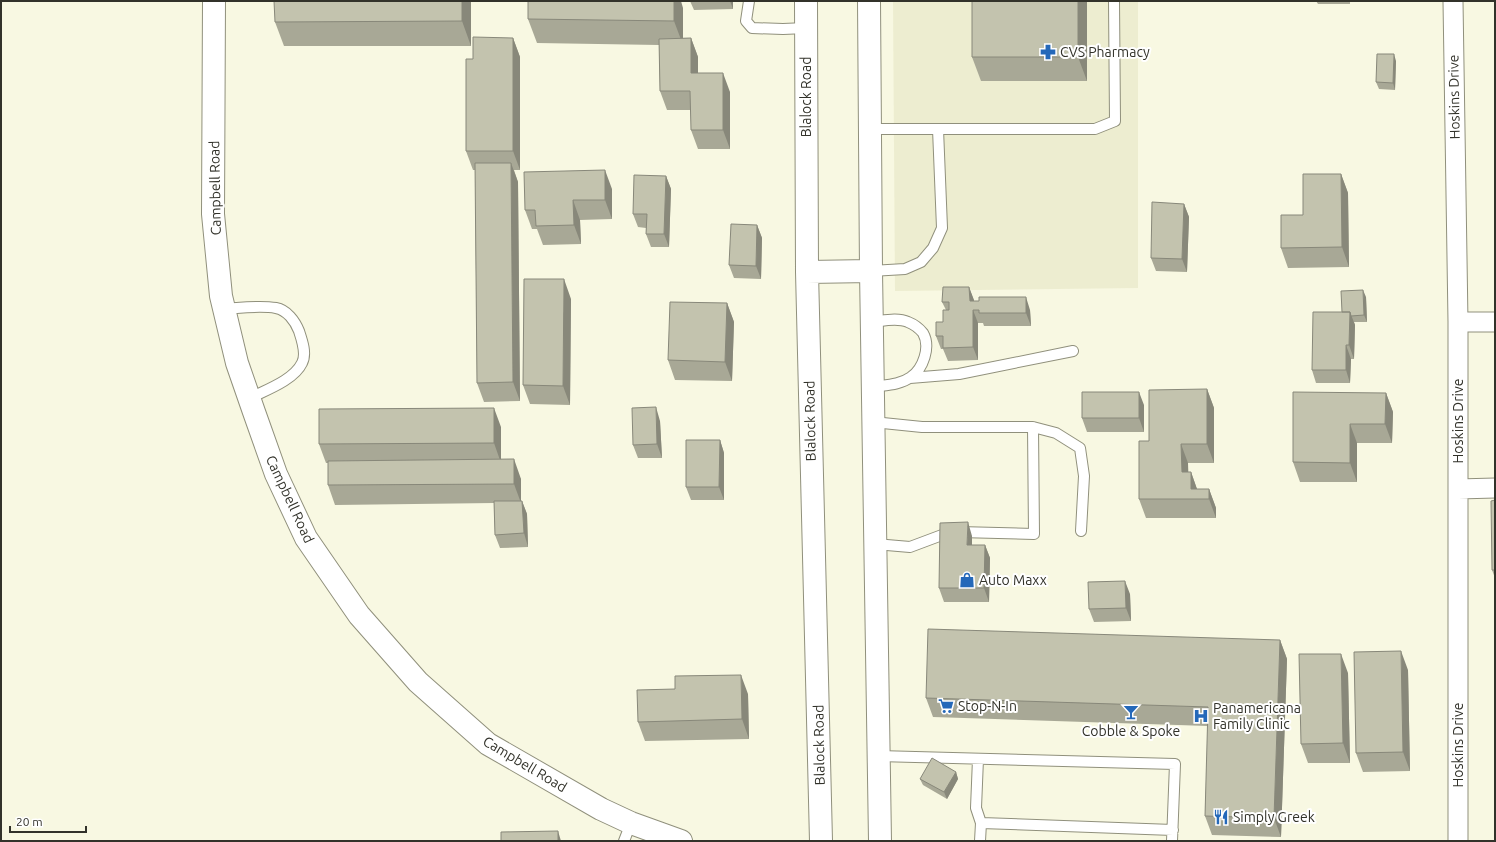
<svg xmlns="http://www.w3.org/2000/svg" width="1496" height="842" viewBox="0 0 1496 842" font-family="Ubuntu,sans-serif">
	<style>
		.built { fill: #ededd0 }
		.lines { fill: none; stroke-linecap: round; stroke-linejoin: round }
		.lane-casing { stroke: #90907c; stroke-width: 12 }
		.street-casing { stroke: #90907c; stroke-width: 21 }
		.secondary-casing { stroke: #90907c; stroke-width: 24 }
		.lane { stroke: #fff; stroke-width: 10 }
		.street { stroke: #fff; stroke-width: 19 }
		.secondary { stroke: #fff; stroke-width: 22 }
		.wall { fill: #a8a896 }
		.shaded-wall { fill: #88887a }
		.building { fill: #c3c3ae; stroke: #88887a }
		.labels { text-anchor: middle; stroke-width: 4; stroke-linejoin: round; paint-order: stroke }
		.poi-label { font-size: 14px; fill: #32322a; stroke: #fff; text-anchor: start }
		.street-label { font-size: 14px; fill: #32322a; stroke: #fff }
	</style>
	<rect width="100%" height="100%" fill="#f8f8e2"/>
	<!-- built -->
	<path class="built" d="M 893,1 L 1138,1 L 1138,288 L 895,291 Z"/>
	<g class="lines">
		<defs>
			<path id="lane" d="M 749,1 L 746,21 L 752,28 L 783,29 L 806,28
				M 870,129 L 1095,129 L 1115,121 L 1114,1
				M 871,271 L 905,269 L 921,262 L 933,248 L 942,228 L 938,129
				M 224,309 C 241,308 259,305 276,308 C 287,310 295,321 299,331 C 302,340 307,354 302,363 C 294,380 266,390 250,398
				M 872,322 C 883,321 897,317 908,322 C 913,324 919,328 923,333 C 931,347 923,369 911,377 C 900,385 885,385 873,387
				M 910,378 L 959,374 L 1073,351
				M 873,422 L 922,427 L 1033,427 L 1056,433 L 1080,448 L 1084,476 L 1081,531
				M 875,544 L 910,547 L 942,535 L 959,532 L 1034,534 L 1033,427
				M 878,756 L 1175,764 L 1172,841
				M 978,759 L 976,808 L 981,823 L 980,841
				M 981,823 L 1173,830
				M 624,841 L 631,823"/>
			<path id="street" d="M 1453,1 L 1458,322 L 1458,841
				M 1458,322 L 1495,322
				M 1458,489 L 1495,488"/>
			<path id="secondary" d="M 214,1 L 213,214 L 221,296 L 237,363 L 254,412 L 276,474 L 306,538 L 359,615 L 418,682 L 488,744 L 601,809 L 631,823 L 681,841
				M 806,1 L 807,272 L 821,841
				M 869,1 L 871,271 L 880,841
				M 807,272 L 871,271"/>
		</defs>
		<!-- lane casing -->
		<use href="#lane" class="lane-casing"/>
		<!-- street casing -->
		<use href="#street" class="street-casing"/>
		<!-- secondary casing -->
		<use href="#secondary" class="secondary-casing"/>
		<!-- lane -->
		<use href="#lane" class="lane"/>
		<!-- street -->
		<use href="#street" class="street"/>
		<!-- secondary -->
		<use href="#secondary" class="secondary"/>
	</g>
	<!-- wall -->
	<path class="wall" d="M 471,1 L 471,46 L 284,46 L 275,22 Z
		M 690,1 L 733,1 L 733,9 L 694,10 Z
		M 1087,1 L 1087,81 L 981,81 L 972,57 Z
		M 1316,1 L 1350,1 L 1350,4 L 1318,4 Z
		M 683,8 L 683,38 L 691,38 L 698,57 L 698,73 L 730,92 L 730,149 L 698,149 L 691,130 L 691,110 L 667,110 L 660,91 L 659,45 L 537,43 L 528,19 Z
		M 513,38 L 520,57 L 520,170 L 514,170 L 518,182 L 520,401 L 484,402 L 477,383 L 475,170 L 473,170 L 466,151 L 473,59 Z
		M 1396,61 L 1395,90 L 1379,89 L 1376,82 Z
		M 1341,174 L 1348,193 L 1349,267 L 1288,268 L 1281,248 L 1303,215 Z
		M 666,176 L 671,189 L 669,247 L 651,247 L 646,234 L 646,228 L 638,227 L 633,214 Z
		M 612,189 L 612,219 L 580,220 L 581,244 L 543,245 L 537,229 L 532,229 L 525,210 Z
		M 1184,204 L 1189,217 L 1187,272 L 1156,271 L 1151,258 Z
		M 757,225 L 762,238 L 761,279 L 734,278 L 729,265 Z
		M 969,287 L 974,301 L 1030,310 L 1031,326 L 984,326 L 983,323 L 978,323 L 978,360 L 948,361 L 943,349 L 941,349 L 936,336 L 943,322 L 946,310 L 942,302 Z
		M 1366,297 L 1367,322 L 1354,322 L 1355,325 L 1354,359 L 1351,359 L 1350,383 L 1316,383 L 1312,370 L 1342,312 Z
		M 571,299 L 570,405 L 530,404 L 523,385 Z
		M 727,303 L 734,322 L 732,381 L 675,380 L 668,360 Z
		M 1207,389 L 1214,408 L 1214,463 L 1188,463 L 1188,472 L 1191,472 L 1197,489 L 1209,489 L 1216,508 L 1216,518 L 1146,518 L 1139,499 L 1149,441 Z
		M 1386,393 L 1393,412 L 1392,443 L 1357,443 L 1357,482 L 1300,482 L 1293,462 Z
		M 1144,405 L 1144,432 L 1087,432 L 1082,418 Z
		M 660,421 L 662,458 L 638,458 L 633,445 Z
		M 501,427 L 501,459 L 521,479 L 521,501 L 522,501 L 527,514 L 528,547 L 500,548 L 495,535 L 494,503 L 335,505 L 328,485 L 328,463 L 326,463 L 319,444 Z
		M 720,440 L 724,453 L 724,500 L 691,500 L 686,487 Z
		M 1495,500 L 1495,578 L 1492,570 Z
		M 972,536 L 972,545 L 985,545 L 990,558 L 989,602 L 944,602 L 939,588 Z
		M 1130,594 L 1131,621 L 1094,622 L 1089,609 Z
		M 1280,640 L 1287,659 L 1281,837 L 1212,835 L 1205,816 L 1208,726 L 933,717 L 926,698 Z
		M 1408,670 L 1410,771 L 1363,772 L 1356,753 Z
		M 1348,673 L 1350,763 L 1308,763 L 1301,744 Z
		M 748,694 L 749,739 L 645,741 L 638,722 Z
		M 956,772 L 958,779 L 947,799 L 923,785 L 920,779 Z"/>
	<!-- shaded-wall -->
	<path class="shaded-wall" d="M 462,1 L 471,1 L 471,46 L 462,21 Z
		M 674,1 L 681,1 L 683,8 L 683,45 L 674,21 Z
		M 730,1 L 733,1 L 733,9 Z
		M 1078,1 L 1087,1 L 1087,81 L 1078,57 Z
		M 513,38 L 520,57 L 520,170 L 513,151 Z
		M 691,38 L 698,57 L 698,93 L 691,73 Z
		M 1394,54 L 1396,61 L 1395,90 L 1393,83 Z
		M 723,73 L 730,92 L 730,149 L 723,130 Z
		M 511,163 L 518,182 L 520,401 L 513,382 Z
		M 605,170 L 612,189 L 612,219 L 605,200 Z
		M 1341,174 L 1348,193 L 1349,267 L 1342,247 Z
		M 666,176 L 671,189 L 669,247 L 664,234 Z
		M 573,200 L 580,220 L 581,244 L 574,225 Z
		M 1184,204 L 1189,217 L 1187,272 L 1182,259 Z
		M 757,225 L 762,238 L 761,279 L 756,266 Z
		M 564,279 L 571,299 L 570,405 L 563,386 Z
		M 969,287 L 974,300 L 974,310 L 973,310 L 978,323 L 978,360 L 973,347 Z
		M 1363,290 L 1366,297 L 1367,322 L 1364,315 Z
		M 1026,297 L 1030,310 L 1031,326 L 1026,313 Z
		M 727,303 L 734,322 L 732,381 L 725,362 Z
		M 1350,312 L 1355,325 L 1354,359 L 1349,345 Z
		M 1346,345 L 1351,359 L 1350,383 L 1346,370 Z
		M 1207,389 L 1214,408 L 1214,463 L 1207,444 Z
		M 1139,392 L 1144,405 L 1144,432 L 1139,418 Z
		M 1386,393 L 1393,412 L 1392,443 L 1385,424 Z
		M 656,407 L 660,421 L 662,458 L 657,444 Z
		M 494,408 L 501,427 L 501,463 L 494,443 Z
		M 1350,424 L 1357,443 L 1357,482 L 1350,463 Z
		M 720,440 L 724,453 L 724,500 L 719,487 Z
		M 1181,444 L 1188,463 L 1189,492 L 1182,472 Z
		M 514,459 L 521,479 L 521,503 L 514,484 Z
		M 1191,472 L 1198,492 L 1191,489 Z
		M 1209,489 L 1216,508 L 1216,518 L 1209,499 Z
		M 522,501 L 527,514 L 528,547 L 524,533 Z
		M 968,522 L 972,536 L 972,558 L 967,545 Z
		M 985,545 L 990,558 L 989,602 L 984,588 Z
		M 1125,581 L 1130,594 L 1131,621 L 1126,608 Z
		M 1280,640 L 1287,659 L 1281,837 L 1274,818 Z
		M 1401,651 L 1408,670 L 1410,771 L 1403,752 Z
		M 1341,654 L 1348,673 L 1350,763 L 1343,743 Z
		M 741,675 L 748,694 L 749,739 L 742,719 Z
		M 956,772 L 958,779 L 947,799 L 944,792 Z
		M 558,831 L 561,841 L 558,841 Z"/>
	<!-- building -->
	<path class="building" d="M 274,1 L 462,1 L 462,21 L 275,22 Z
		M 528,1 L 674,1 L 674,21 L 528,19 Z
		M 972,1 L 1078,1 L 1078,57 L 972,57 Z
		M 473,37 L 513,38 L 513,151 L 466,151 L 466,59 L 473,59 Z
		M 691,38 L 691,73 L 723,73 L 723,130 L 691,130 L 690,91 L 660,91 L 659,39 Z
		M 1377,54 L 1394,54 L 1393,83 L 1376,82 Z
		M 475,163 L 511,163 L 513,382 L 477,383 Z
		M 605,170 L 605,200 L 573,200 L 574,225 L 536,226 L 535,210 L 525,210 L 524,172 Z
		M 1303,174 L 1341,174 L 1342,247 L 1281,248 L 1281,215 L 1303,215 Z
		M 634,175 L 666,176 L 664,234 L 646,234 L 647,214 L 633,214 Z
		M 1152,202 L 1184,204 L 1182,259 L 1151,258 Z
		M 731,224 L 757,225 L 756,266 L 729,265 Z
		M 524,279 L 564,279 L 563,386 L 523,385 Z
		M 943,287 L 969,287 L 970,301 L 979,301 L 979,297 L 1026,297 L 1026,313 L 979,313 L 979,310 L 973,310 L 973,347 L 943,348 L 943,336 L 936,336 L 936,322 L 943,322 L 943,310 L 949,310 L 949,302 L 942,302 Z
		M 1363,290 L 1364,315 L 1351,316 L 1350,312 L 1342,312 L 1341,291 Z
		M 670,302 L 727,303 L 725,362 L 668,360 Z
		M 1313,312 L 1350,312 L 1349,345 L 1346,345 L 1346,370 L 1312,370 Z
		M 1207,389 L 1207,444 L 1181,444 L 1182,472 L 1191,472 L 1191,489 L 1209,489 L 1209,499 L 1139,499 L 1139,441 L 1149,441 L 1149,390 Z
		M 1082,392 L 1139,392 L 1139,418 L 1082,418 Z
		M 1293,392 L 1386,393 L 1385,424 L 1350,424 L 1350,463 L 1293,462 Z
		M 656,407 L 657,444 L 633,445 L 632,408 Z
		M 494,408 L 494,443 L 319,444 L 319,409 Z
		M 686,440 L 720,440 L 719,487 L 686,487 Z
		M 514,459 L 514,484 L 328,485 L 328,461 Z
		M 1495,500 L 1495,570 L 1492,570 L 1491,501 Z
		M 494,501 L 522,501 L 524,533 L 495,535 Z
		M 968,522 L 967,545 L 985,545 L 984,588 L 939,588 L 940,523 Z
		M 1125,581 L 1126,608 L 1089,609 L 1088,582 Z
		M 928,629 L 1280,640 L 1274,818 L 1205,816 L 1208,707 L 926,698 Z
		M 1401,651 L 1403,752 L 1356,753 L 1354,652 Z
		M 1299,654 L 1341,654 L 1343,743 L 1301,744 Z
		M 741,675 L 742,719 L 638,722 L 637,690 L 675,689 L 675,676 Z
		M 932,758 L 956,772 L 944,792 L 920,779 Z
		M 558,831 L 558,841 L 501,841 L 501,832 Z"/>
	<!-- icons -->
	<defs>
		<symbol id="pharmacy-bare" viewBox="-9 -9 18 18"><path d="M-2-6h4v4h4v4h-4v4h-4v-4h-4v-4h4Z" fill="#2468b9" stroke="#fff" stroke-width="2.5" paint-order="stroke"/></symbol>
		<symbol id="shop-bare" viewBox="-9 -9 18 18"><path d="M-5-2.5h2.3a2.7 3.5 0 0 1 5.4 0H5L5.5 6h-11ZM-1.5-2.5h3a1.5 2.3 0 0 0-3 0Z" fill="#2468b9" stroke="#fff" stroke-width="2.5" paint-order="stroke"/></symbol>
		<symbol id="supermarket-bare" viewBox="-9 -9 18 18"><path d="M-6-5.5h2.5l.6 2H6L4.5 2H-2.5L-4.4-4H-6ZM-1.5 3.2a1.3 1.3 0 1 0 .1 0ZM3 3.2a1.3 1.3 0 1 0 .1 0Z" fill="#2468b9" stroke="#fff" stroke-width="2.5" paint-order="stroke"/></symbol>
		<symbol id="bar-bare" viewBox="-9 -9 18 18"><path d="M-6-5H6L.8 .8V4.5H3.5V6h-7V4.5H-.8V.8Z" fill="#2468b9" stroke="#fff" stroke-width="2.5" paint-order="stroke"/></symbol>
		<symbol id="hospital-bare" viewBox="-9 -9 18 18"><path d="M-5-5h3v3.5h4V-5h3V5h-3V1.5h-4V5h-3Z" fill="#2468b9" stroke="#fff" stroke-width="2.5" paint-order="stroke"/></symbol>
		<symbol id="restaurant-bare" viewBox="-9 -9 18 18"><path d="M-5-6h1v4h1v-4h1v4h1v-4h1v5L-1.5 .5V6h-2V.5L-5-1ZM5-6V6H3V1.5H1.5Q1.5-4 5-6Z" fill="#2468b9" stroke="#fff" stroke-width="2.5" paint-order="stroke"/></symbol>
	</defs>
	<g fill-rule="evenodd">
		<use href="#pharmacy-bare" x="1037" y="41" width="22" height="22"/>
		<use href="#shop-bare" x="956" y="569" width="22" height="22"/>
		<use href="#supermarket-bare" x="935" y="695" width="22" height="22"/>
		<use href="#bar-bare" x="1120" y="701" width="22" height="22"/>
		<use href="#hospital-bare" x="1190" y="705" width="22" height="22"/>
		<use href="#restaurant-bare" x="1210" y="806" width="22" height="22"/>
	</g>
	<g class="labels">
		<!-- poi labels -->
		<g class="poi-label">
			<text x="1060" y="57">CVS Pharmacy</text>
			<text x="979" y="585">Auto Maxx</text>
			<text x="958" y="711">Stop-N-In</text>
			<text x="1213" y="713">Panamericana<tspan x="1213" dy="16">Family Clinic</tspan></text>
			<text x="1131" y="736" text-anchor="middle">Cobble &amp; Spoke</text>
			<text x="1233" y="822">Simply Greek</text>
		</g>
		<!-- street labels -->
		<g class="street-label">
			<text transform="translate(806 97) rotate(-90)" y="5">Blalock Road</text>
			<text transform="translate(1454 97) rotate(-91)" y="5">Hoskins Drive</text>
			<text transform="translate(215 188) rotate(-91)" y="5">Campbell Road</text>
			<text transform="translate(810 421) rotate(-91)" y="5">Blalock Road</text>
			<text transform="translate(1458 421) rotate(-90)" y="5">Hoskins Drive</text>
			<text transform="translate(290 499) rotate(65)" y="5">Campbell Road</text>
			<text transform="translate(819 745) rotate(-91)" y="5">Blalock Road</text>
			<text transform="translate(1458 745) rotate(-90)" y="5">Hoskins Drive</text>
			<text transform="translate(525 764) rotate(31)" y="5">Campbell Road</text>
		</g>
	</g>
	<!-- border -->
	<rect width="1496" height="842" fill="none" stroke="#32322a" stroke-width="4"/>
	<!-- scale -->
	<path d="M10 826v6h76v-6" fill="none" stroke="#32322a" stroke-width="2"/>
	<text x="16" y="826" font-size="12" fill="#32322a" stroke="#ffffff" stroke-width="3" paint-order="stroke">20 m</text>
</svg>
